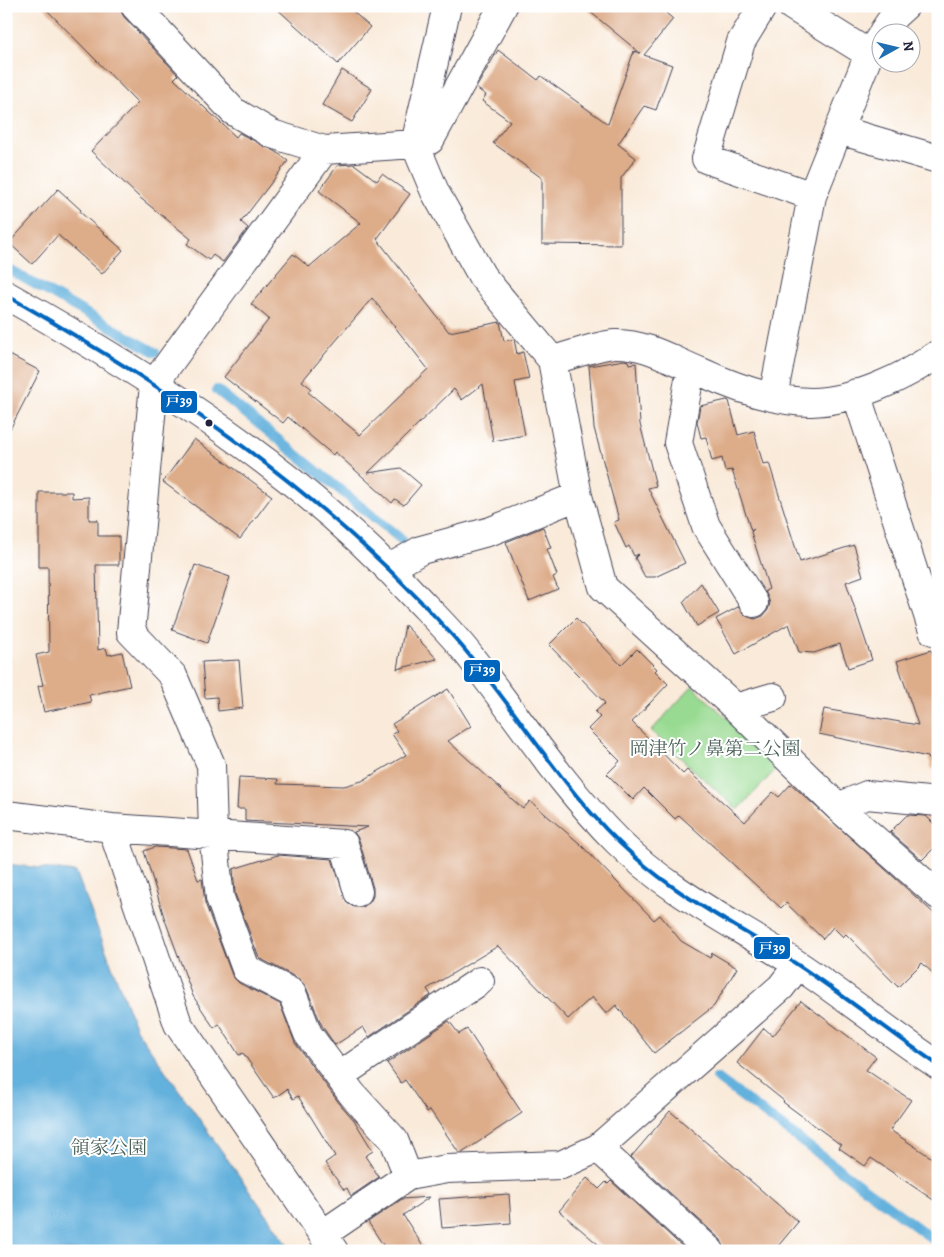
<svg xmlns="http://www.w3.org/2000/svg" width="944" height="1257" viewBox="0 0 944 1257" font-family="Alegreya,'Noto Serif JP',serif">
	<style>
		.green { fill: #98da91; stroke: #5d7e66 }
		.water { fill: #63b1dd; stroke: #426a8c }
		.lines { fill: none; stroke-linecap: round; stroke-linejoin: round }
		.stream { stroke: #63b1dd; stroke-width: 10 }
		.building { fill: #ddac89; fill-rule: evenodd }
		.minor-casing { stroke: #424053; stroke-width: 30 }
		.minor { stroke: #fff; stroke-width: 28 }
		.bus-1-casing { stroke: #fff; stroke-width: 8 }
		.bus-1 { stroke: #0065bd; stroke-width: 4 }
		.bus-dot { fill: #22223b; stroke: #fff; stroke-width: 2 }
		.labels { text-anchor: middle; stroke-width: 4; stroke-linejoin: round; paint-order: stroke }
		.park-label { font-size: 19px; fill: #4b6259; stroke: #fff }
		.line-badge { stroke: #fff; stroke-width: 2 }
		.badge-label { font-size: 14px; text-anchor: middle; font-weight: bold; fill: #fff }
	</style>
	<rect width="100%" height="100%" fill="#fff"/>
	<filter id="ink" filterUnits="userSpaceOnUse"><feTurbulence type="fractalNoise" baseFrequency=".02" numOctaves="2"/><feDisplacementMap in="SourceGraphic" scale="10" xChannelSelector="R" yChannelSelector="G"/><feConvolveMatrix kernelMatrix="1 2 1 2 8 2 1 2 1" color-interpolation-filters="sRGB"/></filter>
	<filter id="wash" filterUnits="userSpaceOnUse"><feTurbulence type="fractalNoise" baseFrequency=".0096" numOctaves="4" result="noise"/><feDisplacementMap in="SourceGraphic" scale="20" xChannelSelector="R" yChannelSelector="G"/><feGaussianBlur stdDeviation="1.12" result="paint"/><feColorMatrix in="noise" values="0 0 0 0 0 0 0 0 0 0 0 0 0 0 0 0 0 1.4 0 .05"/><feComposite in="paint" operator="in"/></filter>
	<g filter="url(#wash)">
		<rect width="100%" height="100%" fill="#f9ead9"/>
		<!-- green -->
		<path class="green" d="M 692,686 L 779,766 L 738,810 L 651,731 Z"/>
		<!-- water -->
		<path class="water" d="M 6,864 L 76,872 L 136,1029 L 292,1251 L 11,1251 L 6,1243 Z"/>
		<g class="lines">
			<!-- stream -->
			<path class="stream" d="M 6,268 L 155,352
				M 217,390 L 402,540
				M 717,1078 L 938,1243"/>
		</g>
		<g id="blocks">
			<!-- building -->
			<path class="building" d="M 43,6 L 118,6 L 124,17 L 178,75 L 174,79 L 236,137 L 239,133 L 275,151 L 288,161 L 241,222 L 248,228 L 223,262 L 213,255 L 209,260 L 187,244 L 191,239 L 139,197 L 91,151 L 138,103 Z
				M 274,6 L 347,6 L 370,27 L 338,64 Z
				M 583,6 L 658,6 L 673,19 L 644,55 L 672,65 L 656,110 L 644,106 L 618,144 L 636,158 L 621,178 L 621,245 L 542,244 L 542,178 L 493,143 L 510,121 L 482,101 L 486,95 L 476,88 L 498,50 L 538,80 L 541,76 L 608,124 L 634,51 L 640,53 Z
				M 342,70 L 372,89 L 352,122 L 322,105 Z
				M 354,164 L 377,181 L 382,174 L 410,194 L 377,239 L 449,332 L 500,322 L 504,341 L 514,339 L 517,354 L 523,352 L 529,379 L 515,382 L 525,435 L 493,441 L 483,384 L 462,400 L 454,389 L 368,473 L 401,468 L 421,485 L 404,505 L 395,499 L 392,503 L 335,452 L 333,455 L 288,417 L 283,423 L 224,377 L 269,319 L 251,304 L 293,254 L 309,267 L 361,223 L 319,191 L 338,165 ZM 372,298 L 428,369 L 360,435 L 308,392 L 311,388 L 302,381 Z
				M 58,189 L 81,210 L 80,212 L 123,250 L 102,274 L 58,235 L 32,264 L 9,243 Z
				M 6,353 L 40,371 L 6,437 Z
				M 624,360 L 628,361 L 629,364 L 636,363 L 640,424 L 656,486 L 648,488 L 685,563 L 655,577 L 645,577 L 635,558 L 639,554 L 634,556 L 629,546 L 626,548 L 614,522 L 619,520 L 594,428 L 589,366 Z
				M 727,400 L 729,401 L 738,435 L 754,431 L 763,464 L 769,463 L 800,562 L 854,545 L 863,576 L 846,582 L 872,660 L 848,668 L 840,644 L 814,653 L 799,652 L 789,624 L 736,654 L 716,619 L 738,607 L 746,616 L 755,619 L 763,616 L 768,610 L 770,603 L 765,591 L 769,589 L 751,532 L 754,529 L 751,531 L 732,470 L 725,471 L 722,458 L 712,461 L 706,437 L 701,438 L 697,422 L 700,406 Z
				M 194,439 L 272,496 L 240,539 L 163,482 Z
				M 39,492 L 72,492 L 72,498 L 89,497 L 89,520 L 98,520 L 98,536 L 119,536 L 119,565 L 96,565 L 98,650 L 106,648 L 108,655 L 122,652 L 130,686 L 89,695 L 91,702 L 44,712 L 38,686 L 43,685 L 36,655 L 49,652 L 48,567 L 39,567 Z
				M 543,527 L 551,548 L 547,549 L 557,575 L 553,577 L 558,589 L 529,601 L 506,542 Z
				M 195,565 L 230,577 L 207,643 L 172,630 Z
				M 701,583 L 719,613 L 697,626 L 683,602 Z
				M 576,618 L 621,665 L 637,649 L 657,669 L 655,671 L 668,684 L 632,722 L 683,774 L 687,770 L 745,822 L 773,792 L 779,797 L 791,784 L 938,917 L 938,978 L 922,963 L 898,987 L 846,934 L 843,937 L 833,927 L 823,939 L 786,903 L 781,908 L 679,815 L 675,819 L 644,788 L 633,800 L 607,774 L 620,761 L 588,729 L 600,717 L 595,712 L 605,703 L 549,645 Z
				M 405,625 L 437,659 L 397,669 Z
				M 931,650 L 938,671 L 938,768 L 932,769 L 928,757 L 819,734 L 824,709 L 918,725 L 897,661 Z
				M 239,660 L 243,708 L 218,711 L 217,697 L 205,698 L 202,662 Z
				M 448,689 L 471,726 L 448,741 L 523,809 L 530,801 L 579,843 L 654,920 L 660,915 L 681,941 L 710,958 L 712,953 L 737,968 L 714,1006 L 654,1053 L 616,1005 L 606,1014 L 592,997 L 568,1019 L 498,946 L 427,989 L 431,995 L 369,1037 L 363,1027 L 335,1045 L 322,1026 L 306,987 L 299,979 L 259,958 L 235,894 L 233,869 L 278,855 L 332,859 L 347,903 L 354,907 L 363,907 L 370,902 L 373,896 L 373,888 L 359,840 L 354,832 L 368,827 L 245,821 L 245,809 L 237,809 L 239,777 L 278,779 L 277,784 L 344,786 L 362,781 L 406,755 L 392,734 L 397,731 L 392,724 Z
				M 907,815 L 926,816 L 938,828 L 938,844 L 922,860 L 890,832 Z
				M 155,847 L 187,849 L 198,880 L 202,879 L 205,903 L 232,975 L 239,983 L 280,1004 L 295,1043 L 339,1103 L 354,1120 L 373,1151 L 365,1156 L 379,1177 L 351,1196 L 347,1188 L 344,1190 L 325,1163 L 335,1156 L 298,1096 L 293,1099 L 287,1089 L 274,1098 L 243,1053 L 239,1055 L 219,1024 L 214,1028 L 193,996 L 165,920 L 144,851 Z
				M 801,1001 L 876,1057 L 866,1070 L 911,1100 L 890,1130 L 938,1162 L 938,1203 L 871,1158 L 865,1166 L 839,1148 L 841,1145 L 783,1102 L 784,1101 L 737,1063 L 764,1028 L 773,1036 Z
				M 449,1021 L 459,1034 L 467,1029 L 522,1113 L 462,1153 L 459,1153 L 430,1110 L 427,1112 L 405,1080 L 401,1083 L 387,1063 Z
				M 670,1111 L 798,1222 L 774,1251 L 725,1251 L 721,1240 L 631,1157 Z
				M 587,1178 L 599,1189 L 606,1182 L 608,1184 L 611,1181 L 687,1251 L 606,1251 L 559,1211 Z
				M 509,1194 L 511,1223 L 442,1228 L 439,1199 Z
				M 430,1197 L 403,1215 L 426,1251 L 387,1251 L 368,1222 L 402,1199 Z"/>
		</g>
	</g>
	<g filter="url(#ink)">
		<use href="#blocks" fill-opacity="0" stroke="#424053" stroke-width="1"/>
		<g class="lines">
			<defs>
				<path id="minor" d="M 135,6 L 233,111 L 272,134 L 324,150 L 415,144 L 430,140 L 503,6
					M 447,6 L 415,144 L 435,192 L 482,276 L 552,360 L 578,496 L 603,587 L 736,708 L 838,807 L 938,895
					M 763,6 L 741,42 L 706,159 L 812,196
					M 792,6 L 869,54
					M 883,32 L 894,16 L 905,6
					M 839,130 L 938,159
					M 324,150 L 154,384 L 131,632 L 173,676 L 211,765 L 213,834 L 220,898 L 246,969 L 292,993 L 308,1034 L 352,1094 L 394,1140 L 408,1176
					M 6,295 C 153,378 299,470 414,595 C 434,616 455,636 472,659 C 520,720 561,785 617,841 C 669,893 737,925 798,965 C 846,997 890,1033 938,1065
					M 552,360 C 570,356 597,345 615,344 C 646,343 673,361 701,372 C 734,387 774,402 811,402 C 854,401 903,378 938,354
					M 691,368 L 678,443 L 706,526 L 754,603
					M 856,393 L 933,631
					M 773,397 L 812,196 L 869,54 L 882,35
					M 388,569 L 421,550 L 491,531 L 578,496
					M 736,708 L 773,697
					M 838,807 L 867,795 L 938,802
					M 6,815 L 112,828 L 344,844 L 358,892
					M 112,828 L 178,1024 L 334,1251
					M 339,1076 L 480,981
					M 598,1148 L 710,1251
					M 323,1234 L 408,1176 L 447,1169 L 561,1165 L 598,1148 L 781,987 L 798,965"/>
			</defs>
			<!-- minor casing -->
			<use href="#minor" class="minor-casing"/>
			<!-- minor -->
			<use href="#minor" class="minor"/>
			<defs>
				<path id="bus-1" d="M 6,295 C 175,392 321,489 452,635 C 517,707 562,793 635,857 C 684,901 744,929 798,965 C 846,997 891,1033 938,1065"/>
			</defs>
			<!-- bus-1 casing -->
			<use href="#bus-1" class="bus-1-casing"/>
			<!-- bus-1 -->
			<use href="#bus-1" class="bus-1"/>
		</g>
	</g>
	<!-- markers -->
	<circle class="bus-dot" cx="209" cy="423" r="4.5"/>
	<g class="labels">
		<!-- park labels -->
		<g class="park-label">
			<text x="715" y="755">岡津竹ノ鼻第二公園</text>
			<text x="109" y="1154">領家公園</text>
		</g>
	</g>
	<g class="line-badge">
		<rect x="160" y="390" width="38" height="24" rx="5" fill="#0065bd"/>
		<rect x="463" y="659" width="38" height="24" rx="5" fill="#0065bd"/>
		<rect x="753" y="936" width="38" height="24" rx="5" fill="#0065bd"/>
	</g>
	<g class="badge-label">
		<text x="179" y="406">戸39</text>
		<text x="482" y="675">戸39</text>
		<text x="772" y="953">戸39</text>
	</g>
	<!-- margin -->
	<rect width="944" height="1257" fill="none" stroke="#fff" stroke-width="25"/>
	<!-- north arrow -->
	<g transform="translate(896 48) rotate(82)"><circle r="24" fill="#ffffff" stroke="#a7a7b1"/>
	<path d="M0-4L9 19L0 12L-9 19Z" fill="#1f6fb2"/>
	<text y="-8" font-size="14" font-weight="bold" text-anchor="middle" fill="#22223b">N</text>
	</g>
</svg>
